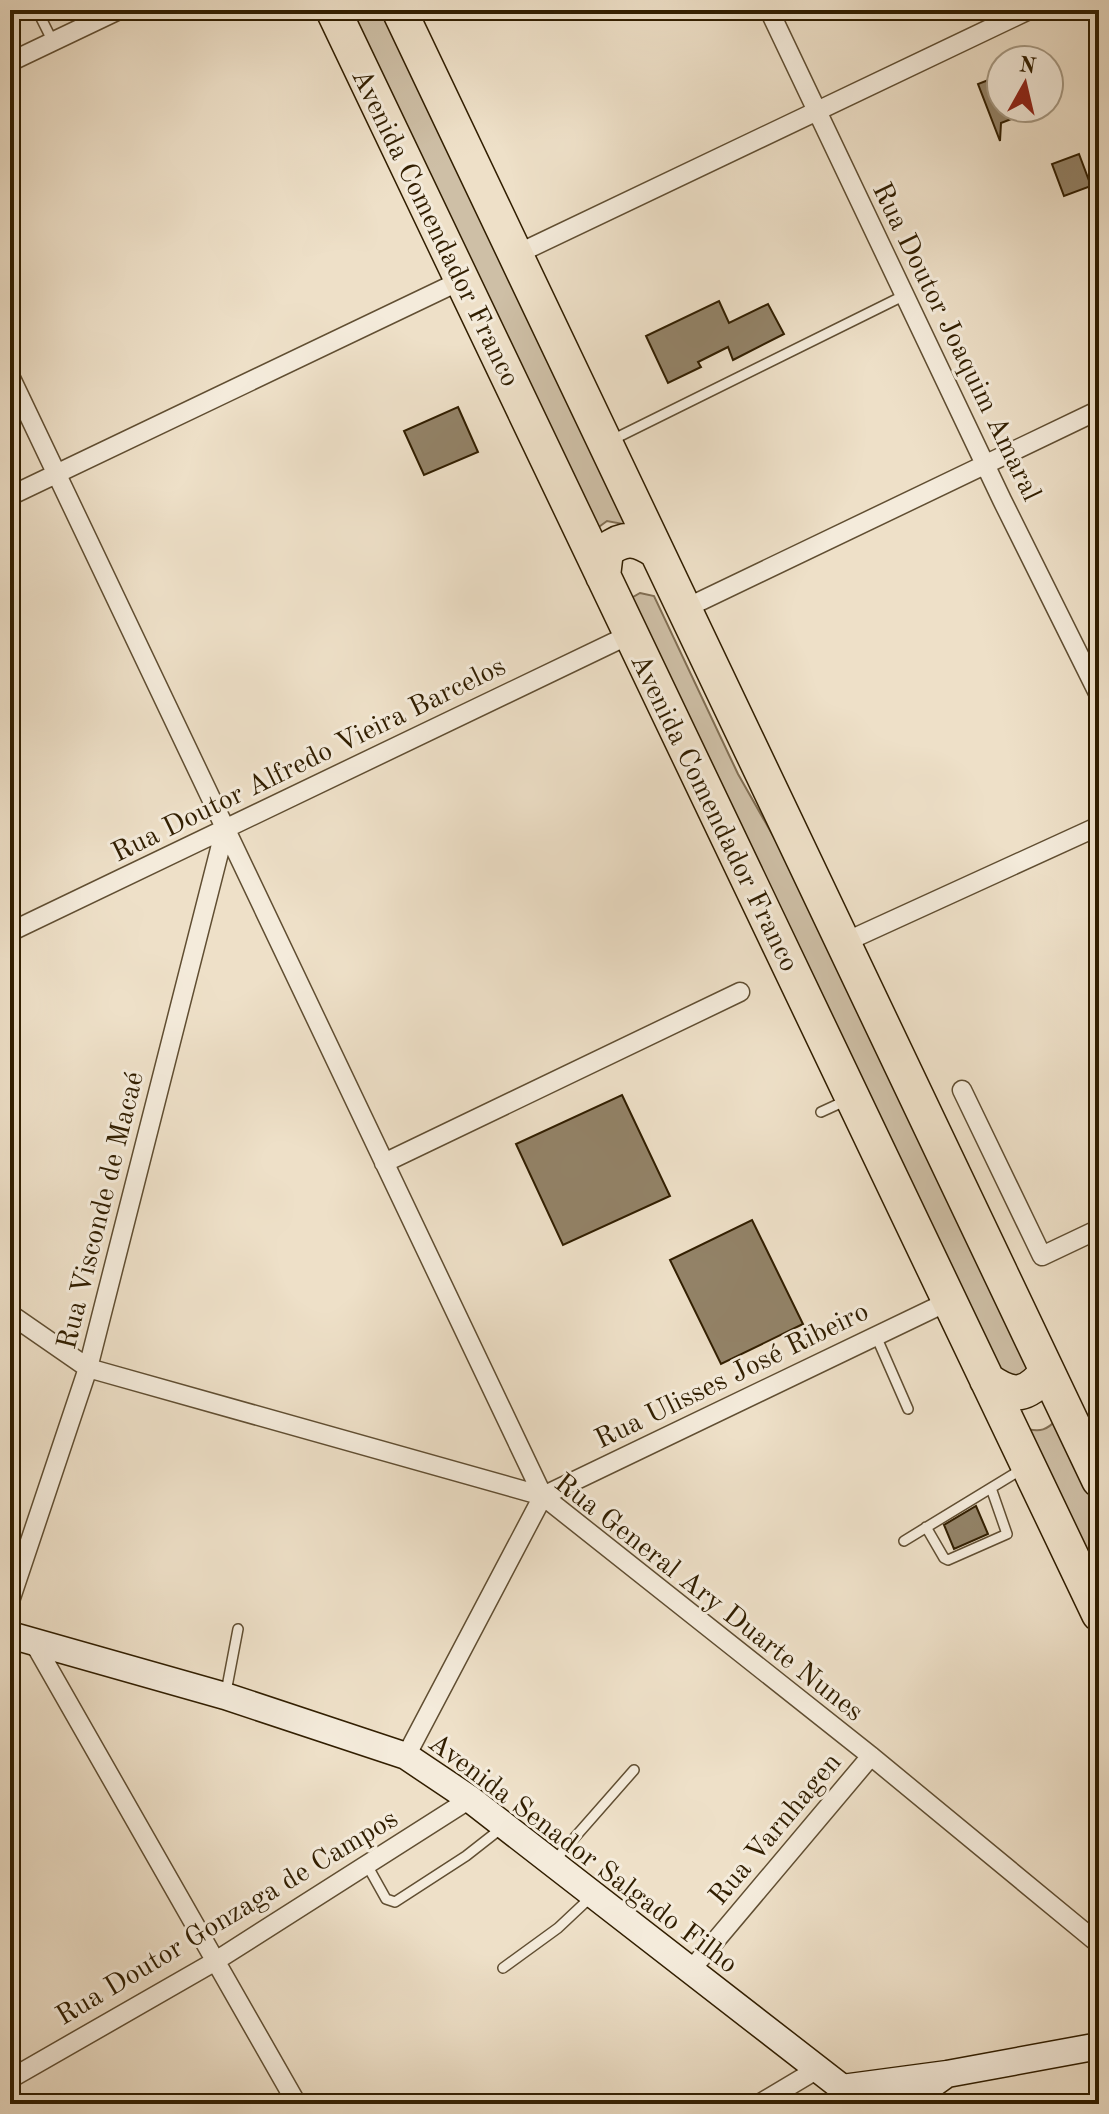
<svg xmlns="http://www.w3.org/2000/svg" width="1109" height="2114" viewBox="0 0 1109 2114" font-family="'Old Standard TT',serif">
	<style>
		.green { fill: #cebfa6; stroke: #806e53; stroke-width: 2 }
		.building { fill: #938368; stroke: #311e00; stroke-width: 2 }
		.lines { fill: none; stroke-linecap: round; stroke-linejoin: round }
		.lane-casing { stroke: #604e32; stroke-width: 12 }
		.street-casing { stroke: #604e32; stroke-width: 21 }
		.secondary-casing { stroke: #311e00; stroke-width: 29 }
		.highway-casing { stroke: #311e00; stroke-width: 37 }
		.lane { stroke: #f4ebdb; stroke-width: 9 }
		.street { stroke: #f4ebdb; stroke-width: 18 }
		.secondary { stroke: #f4ebdb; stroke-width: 26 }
		.highway { stroke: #eee0c8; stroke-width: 34 }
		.labels { text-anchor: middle; stroke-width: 6; stroke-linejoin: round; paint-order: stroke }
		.street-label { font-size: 28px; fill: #311e00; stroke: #f4ebdb }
	</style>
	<rect width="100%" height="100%" fill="#eee0c8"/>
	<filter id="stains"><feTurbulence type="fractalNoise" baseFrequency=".0025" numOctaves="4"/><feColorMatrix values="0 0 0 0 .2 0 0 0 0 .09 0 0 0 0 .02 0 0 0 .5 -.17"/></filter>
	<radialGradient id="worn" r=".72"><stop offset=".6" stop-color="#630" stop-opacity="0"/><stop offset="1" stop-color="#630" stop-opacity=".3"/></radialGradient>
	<!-- green -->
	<path class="green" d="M 348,10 L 385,10 L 628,525 L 607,521 L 596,529 Z
		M 640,593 L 654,596 L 738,774 L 793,871 L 1033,1373 L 1006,1382 L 628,600 Z
		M 1056,1420 L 1099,1510 L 1099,1589 L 1028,1429 C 1040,1432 1047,1430 1056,1420 Z"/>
	<!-- building -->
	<path class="building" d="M 1001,75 L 1001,108 L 1037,109 L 1001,123 L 1000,141 L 978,84 Z
		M 1079,154 L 1091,186 L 1064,196 L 1052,164 Z
		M 719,301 L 729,323 L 768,304 L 784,334 L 733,360 L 728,347 L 698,362 L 701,367 L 668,383 L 646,336 Z
		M 458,407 L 478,452 L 424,475 L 404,431 Z
		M 622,1095 L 670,1196 L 563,1245 L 516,1144 Z
		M 752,1220 L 803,1324 L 721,1364 L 670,1260 Z
		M 976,1506 L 988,1534 L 954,1549 L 944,1525 Z"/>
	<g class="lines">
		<defs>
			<path id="lane" d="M 37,10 L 53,42
				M 612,440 L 905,295
				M 821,1112 L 845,1101
				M 876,1336 L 908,1409
				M 926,1527 L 944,1558 L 948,1560 L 1007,1534 L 991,1488
				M 904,1541 L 1022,1469
				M 226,1692 L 238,1629
				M 554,1861 L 634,1770
				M 367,1865 L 386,1899 L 395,1902 L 466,1856 L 503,1827
				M 503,1968 L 558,1928 L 591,1897"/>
			<path id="street" d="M 769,10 L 1002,500 L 1099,695
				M 10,62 L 119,10
				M 515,255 L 1029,10
				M 10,376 L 543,1496
				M 10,496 L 462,280
				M 684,609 L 1099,410
				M 10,932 L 631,634
				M 843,943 L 1099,826
				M 962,1090 L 1042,1256 L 1099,1229
				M 384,1163 L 740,992
				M 10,1314 L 88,1368 L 543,1496 L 871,1756 L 1099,1944
				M 10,1601 L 88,1368 L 225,829
				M 33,1641 L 297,2104
				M 406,1756 L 543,1496 L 949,1301
				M 690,1971 L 871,1756
				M 10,2079 L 214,1962 L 470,1799
				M 759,2104 L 816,2070"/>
			<path id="secondary" d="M 10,1635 L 225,1696 L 406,1756 L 470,1799 L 863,2104
				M 842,2088 L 947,2074 L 1099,2046
				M 905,2104 L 944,2076"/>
			<path id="highway" d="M 333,10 L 1099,1614
				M 399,10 L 1099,1480
				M 603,576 L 606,551 C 624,536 637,538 656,551
				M 987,1380 C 1014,1399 1027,1396 1047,1372"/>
		</defs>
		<!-- lane casing -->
		<use href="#lane" class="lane-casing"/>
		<!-- street casing -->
		<use href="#street" class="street-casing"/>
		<!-- secondary casing -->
		<use href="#secondary" class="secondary-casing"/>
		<!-- highway casing -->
		<use href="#highway" class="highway-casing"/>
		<!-- lane -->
		<use href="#lane" class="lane"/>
		<!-- street -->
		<use href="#street" class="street"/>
		<!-- secondary -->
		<use href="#secondary" class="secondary"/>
		<!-- highway -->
		<use href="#highway" class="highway"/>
	</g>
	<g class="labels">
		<!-- street labels -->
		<g class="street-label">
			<text transform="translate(437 227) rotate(64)" y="10">Avenida Comendador Franco</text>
			<text transform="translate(958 341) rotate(64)" y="10">Rua Doutor Joaquim Amaral</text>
			<text transform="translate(308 758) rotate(-26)" y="10">Rua Doutor Alfredo Vieira Barcelos</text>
			<text transform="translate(716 812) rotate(64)" y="10">Avenida Comendador Franco</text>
			<text transform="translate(99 1210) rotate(-76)" y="10">Rua Visconde de Macaé</text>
			<text transform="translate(731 1374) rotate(-26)" y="10">Rua Ulisses José Ribeiro</text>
			<text transform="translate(710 1596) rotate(38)" y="10">Rua General Ary Duarte Nunes</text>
			<text transform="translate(774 1828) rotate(-50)" y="10">Rua Varnhagen</text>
			<text transform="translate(584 1852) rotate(37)" y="10">Avenida Senador Salgado Filho</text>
			<text transform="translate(226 1916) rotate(-31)" y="10">Rua Doutor Gonzaga de Campos</text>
		</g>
	</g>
	<!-- margin -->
	<rect width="1109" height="2114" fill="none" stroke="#eee0c8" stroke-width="40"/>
	<rect x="12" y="12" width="1085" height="2090" fill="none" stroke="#311e00" stroke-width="4"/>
	<rect x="20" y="20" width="1069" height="2074" fill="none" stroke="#311e00" stroke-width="2"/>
	<!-- north arrow -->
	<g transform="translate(1025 84) rotate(8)"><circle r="38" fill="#f4ebdb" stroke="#a69983" stroke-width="2"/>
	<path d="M0-6L14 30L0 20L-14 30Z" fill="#8f2418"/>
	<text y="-12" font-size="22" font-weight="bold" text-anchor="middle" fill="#311e00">N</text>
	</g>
	<rect width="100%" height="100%" filter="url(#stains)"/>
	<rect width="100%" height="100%" fill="url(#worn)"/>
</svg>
